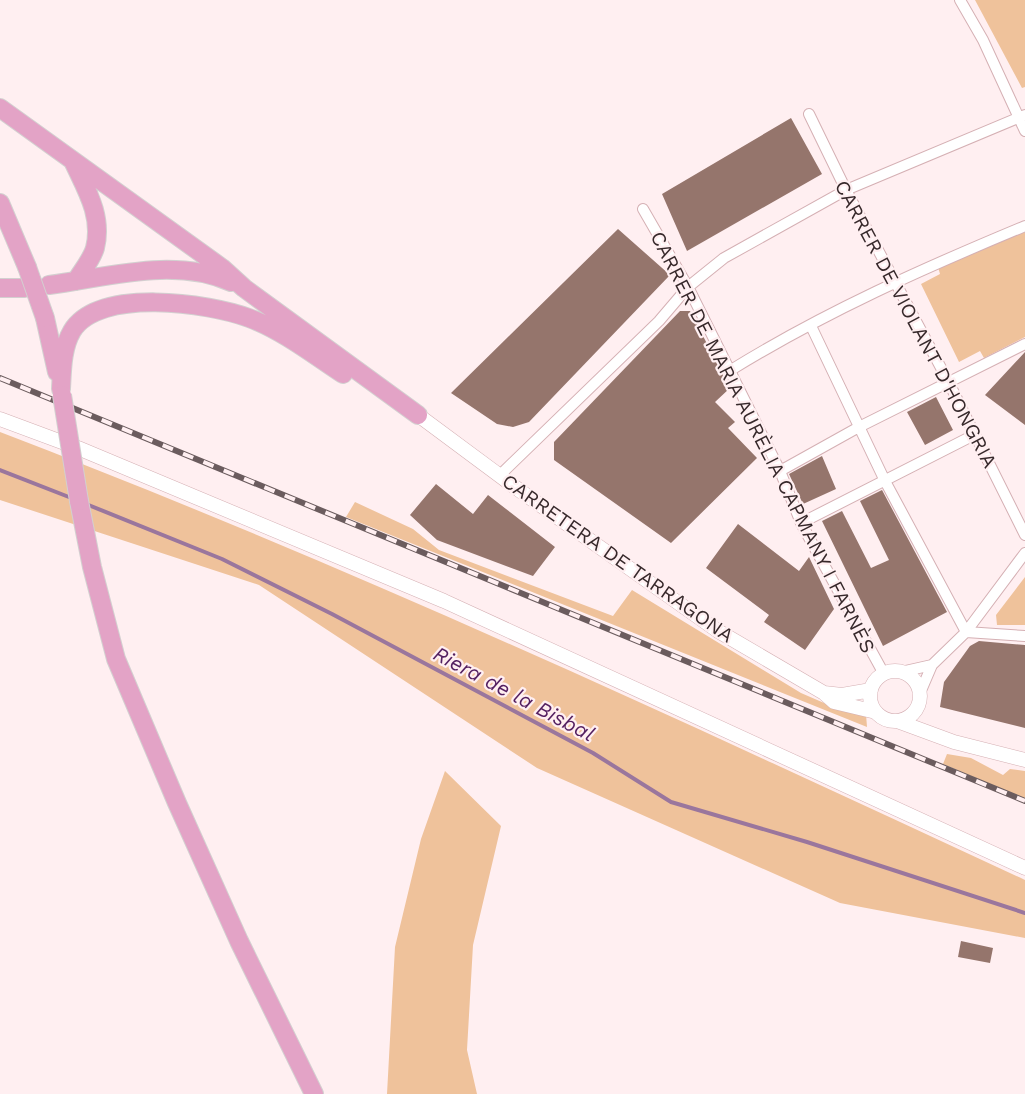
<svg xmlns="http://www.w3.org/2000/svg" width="1025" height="1094" viewBox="0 0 1025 1094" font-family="'Work Sans',sans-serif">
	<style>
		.green { fill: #efc29b }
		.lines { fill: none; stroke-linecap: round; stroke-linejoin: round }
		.stream { stroke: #9a769d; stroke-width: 4 }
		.building { fill: #95756c }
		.minor-casing { stroke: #d5b0b4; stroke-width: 12 }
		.tertiary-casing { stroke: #d5b0b4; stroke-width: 15 }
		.trunk-casing { stroke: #d3d0d0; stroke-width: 20 }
		.minor { stroke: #fff; stroke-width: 10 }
		.tertiary { stroke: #fff; stroke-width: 14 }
		.trunk { stroke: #e3a3c6; stroke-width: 18 }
		.rail-casing { stroke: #6b5c5e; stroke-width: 6 }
		.rail { stroke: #ffeff1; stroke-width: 4; stroke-dasharray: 11; stroke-linecap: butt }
		.trunk-bridge-casing { stroke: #d3d0d0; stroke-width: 20; stroke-linecap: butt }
		.trunk-bridge { stroke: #e3a3c6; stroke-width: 18 }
		.labels { text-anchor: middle; stroke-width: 4.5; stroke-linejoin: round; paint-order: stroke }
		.street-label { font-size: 20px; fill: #37292b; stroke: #ffeff1 }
		.water-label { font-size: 21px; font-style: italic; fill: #541f60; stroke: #ffeff1 }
	</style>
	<rect width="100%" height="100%" fill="#ffeff1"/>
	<!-- green -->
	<path class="green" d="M 975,0 L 1025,0 L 1025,87 L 1022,88 Z
		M 1025,232 L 1025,337 L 984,358 L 980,351 L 959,362 L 921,284 L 940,274 L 938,267 Z
		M 0,432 C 348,565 687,723 1025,880 L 1025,938 L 840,903 L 537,768 L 259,585 L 0,500 Z
		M 355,502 L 413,529 L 439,550 L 613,616 L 632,590 L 801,693 L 838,709 L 866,714 L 867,727 L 346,517 Z
		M 1025,577 L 1025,625 L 997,625 L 996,615 Z
		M 947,754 L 971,758 L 1003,775 L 1010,769 L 1025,771 L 1025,799 L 943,764 Z
		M 445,771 L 501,826 L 473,945 L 467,1050 L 477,1094 L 387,1094 L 395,947 L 421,839 Z"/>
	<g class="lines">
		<!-- stream -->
		<path class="stream" d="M 0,470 L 74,499
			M 86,504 L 222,559 L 332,614 L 593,753 L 671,802 L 807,842 L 1025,913"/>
	</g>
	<!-- building -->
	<path class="building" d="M 791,118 L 822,174 L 687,251 L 662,194 Z
		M 618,229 L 670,275 L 529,422 L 513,427 L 497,424 L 451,393 Z
		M 680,311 L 690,311 L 730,388 L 715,402 L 735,422 L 728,428 L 757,458 L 671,543 L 554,460 L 554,442 Z
		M 1025,352 L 1025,425 L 985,395 Z
		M 936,397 L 953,430 L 925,445 L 907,412 Z
		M 822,456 L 836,489 L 803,504 L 789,474 Z
		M 436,484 L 473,514 L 488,495 L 555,547 L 533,576 L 437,540 L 410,515 Z
		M 882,490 L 947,612 L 883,646 L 822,521 L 842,511 L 871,568 L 889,560 L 860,501 Z
		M 738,524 L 799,571 L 809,557 L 834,609 L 805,650 L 764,622 L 769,615 L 706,568 Z
		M 979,641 L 1025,645 L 1025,728 L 940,707 L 944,682 L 970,646 Z
		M 961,941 L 993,948 L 990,963 L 958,957 Z"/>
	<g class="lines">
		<defs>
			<path id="minor" d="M 960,0 L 983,40 L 1025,131
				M 809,114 L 846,190 L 948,381 L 1025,535
				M 643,209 L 688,287 L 780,471 L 801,523 L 884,674
				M 811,326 L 885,481 L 966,632 L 1025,636
				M 731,370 C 825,312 924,268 1025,226
				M 780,471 L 859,427 L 1025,344
				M 500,475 L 659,321 L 688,287 L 724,258 L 846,190 L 1025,115
				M 801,523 L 974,435
				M 901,672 L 932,665
				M 920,693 L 932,665 L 966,632 L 1025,553"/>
			<path id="tertiary" d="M 418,415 L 519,490 L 718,631 L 824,693 L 834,702 L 876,712
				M 0,419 L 78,448 L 444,601 L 1025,868
				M870 696a25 25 0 1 1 50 0a25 25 0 1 1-50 0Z
				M 824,693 L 842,695 L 871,690
				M 897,721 L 954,742 L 1025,760"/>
			<path id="trunk" d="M 0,108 L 222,268 L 244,288 L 418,415
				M 73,161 C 86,189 103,216 95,248 C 92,259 82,271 76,281
				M 0,203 L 27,267
				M 49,285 C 109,277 174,257 231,282
				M 0,288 L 25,288
				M 45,318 L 57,372
				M 61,389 C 62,370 62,348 72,331 C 99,287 209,303 249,318 C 282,330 314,355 343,374
				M 79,501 L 92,567 L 116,659 L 177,803 L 239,941 L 314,1094"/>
		</defs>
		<!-- minor casing -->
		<use href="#minor" class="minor-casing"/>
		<!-- tertiary casing -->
		<use href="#tertiary" class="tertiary-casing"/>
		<!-- trunk casing -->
		<use href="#trunk" class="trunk-casing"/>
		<!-- minor -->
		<use href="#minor" class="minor"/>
		<!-- tertiary -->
		<use href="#tertiary" class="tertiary"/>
		<!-- trunk -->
		<use href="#trunk" class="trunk"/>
		<defs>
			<path id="rail" d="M 0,378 L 1025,801"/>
		</defs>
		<!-- rail casing -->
		<use href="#rail" class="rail-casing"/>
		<!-- rail -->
		<use href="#rail" class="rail"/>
		<defs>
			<path id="trunk-bridge" d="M 27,267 L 45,318
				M 62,395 L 79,501"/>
		</defs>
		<!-- trunk-bridge casing -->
		<use href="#trunk-bridge" class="trunk-bridge-casing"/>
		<!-- trunk-bridge -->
		<use href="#trunk-bridge" class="trunk-bridge"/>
	</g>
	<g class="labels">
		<!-- street labels -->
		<g class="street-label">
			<text transform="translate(916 324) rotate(62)" y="7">CARRER DE VIOLANT D'HONGRIA</text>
			<text transform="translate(763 442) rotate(63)" y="7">CARRER DE MARIA AURÈLIA CAPMANY I FARNÈS</text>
			<text transform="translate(618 558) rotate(35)" y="7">CARRETERA DE TARRAGONA</text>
		</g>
		<!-- water labels -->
		<g class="water-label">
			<text transform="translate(514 694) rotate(28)" y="7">Riera de la Bisbal</text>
		</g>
	</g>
</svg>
